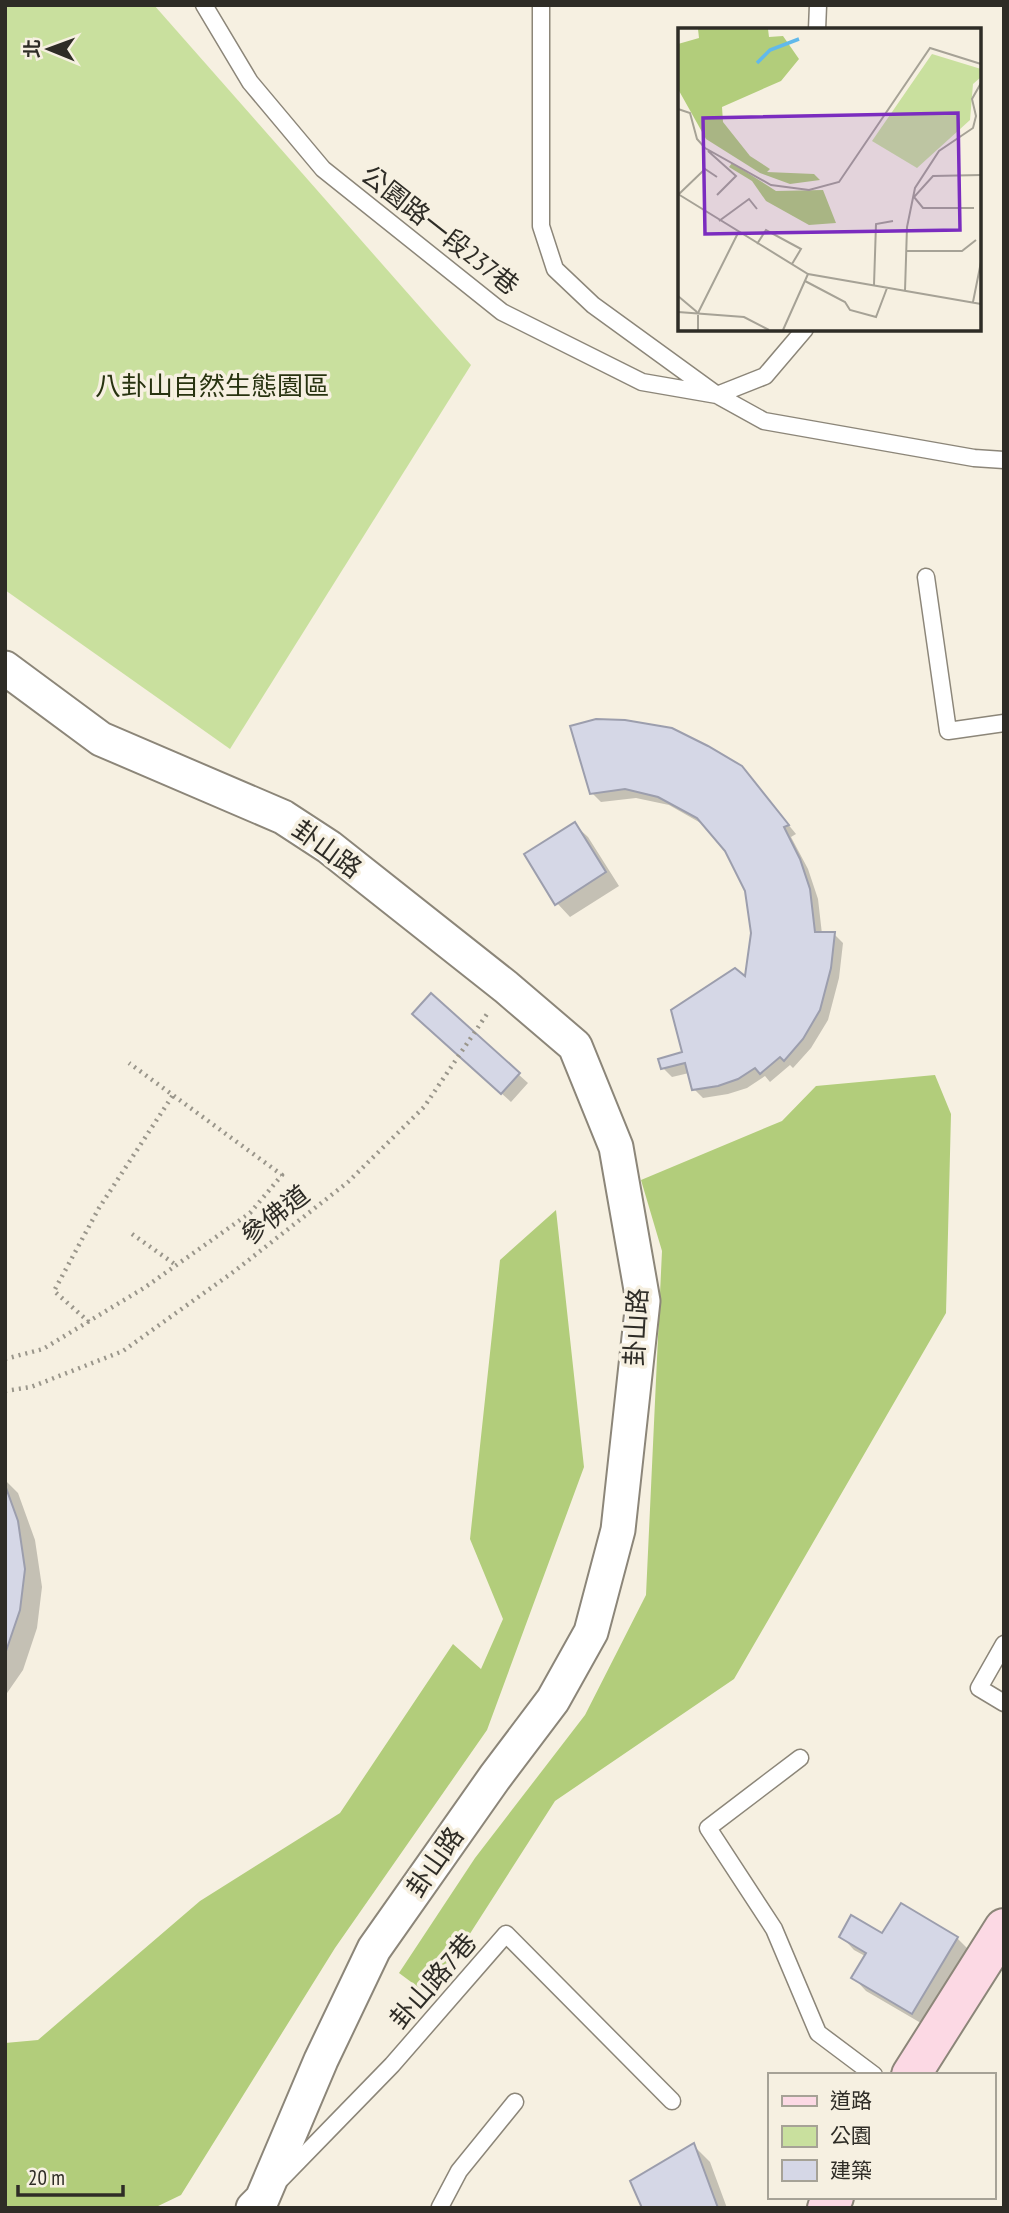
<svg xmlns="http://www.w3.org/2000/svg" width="1009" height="2213" viewBox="0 0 1009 2213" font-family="'PT Sans Narrow','Noto Sans TC',sans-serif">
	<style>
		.green { fill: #c9e09e }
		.forest { fill: #b2cd7b }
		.shadow { fill: #0003 }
		.building { fill: #d5d7e6; stroke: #9c9ead; stroke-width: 2 }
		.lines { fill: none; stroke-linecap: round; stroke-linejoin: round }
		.lane-casing { stroke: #8c8679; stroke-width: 19 }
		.street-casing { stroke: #8c8679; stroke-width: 37 }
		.secondary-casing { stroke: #8c8679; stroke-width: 42 }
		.path { stroke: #9a968b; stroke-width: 4.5; stroke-dasharray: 2 5; stroke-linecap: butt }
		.lane { stroke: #fff; stroke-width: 16 }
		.street { stroke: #fff; stroke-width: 33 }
		.secondary { stroke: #fcd9e4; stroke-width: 38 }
		.labels { text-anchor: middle; stroke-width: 7; stroke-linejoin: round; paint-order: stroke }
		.street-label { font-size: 26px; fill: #2e2c26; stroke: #f6f0e1 }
		.park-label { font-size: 26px; fill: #283310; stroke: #f6f0e1 }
		.inset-river { fill: none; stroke: #61b9eb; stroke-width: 3.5 }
		.inset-road { fill: none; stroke: #a6a296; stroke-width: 2 }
		.view { fill: #7b2cbf; fill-opacity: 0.15; stroke: #7b2cbf; stroke-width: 3.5 }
		.inset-edge { fill: none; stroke: #2e2c26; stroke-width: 3.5 }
	</style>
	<rect width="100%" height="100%" fill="#f6f0e1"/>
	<!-- green -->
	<path class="green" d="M 5,5 L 154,5 L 471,365 L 230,749 L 5,590 Z"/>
	<!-- forest -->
	<path class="forest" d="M 935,1075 L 951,1114 L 946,1313 L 734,1679 L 555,1801 L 430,1996 L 399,1973 L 475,1858 L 585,1715 L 646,1595 L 662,1251 L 641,1180 L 782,1121 L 816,1086 Z
		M 556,1210 L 584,1467 L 487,1730 L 335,1948 L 181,2195 L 154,2208 L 5,2208 L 5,2043 L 38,2040 L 200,1901 L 340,1813 L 453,1644 L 481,1669 L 503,1619 L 470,1539 L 500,1260 Z"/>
	<!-- shadow -->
	<path class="shadow" d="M 741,767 L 796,834 L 791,837 L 808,869 L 818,899 L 822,934 L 834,934 L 843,943 L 839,978 L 828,1020 L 811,1048 L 793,1068 L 790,1065 L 770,1082 L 765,1076 L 747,1088 L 728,1094 L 703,1098 L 694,1089 L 689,1073 L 672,1077 L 663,1068 L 684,1053 L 746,980 L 753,933 L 746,891 L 727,850 L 706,826 L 669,805 L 636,798 L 601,802 L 592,793 Z
		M 574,824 L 588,837 L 619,886 L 570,917 L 557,903 Z
		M 431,996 L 528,1083 L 511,1102 L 423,1023 Z
		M 5,1480 L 18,1493 L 35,1540 L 42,1587 L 37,1628 L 23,1670 L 5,1696 Z
		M 841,1936 L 957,1938 L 970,1951 L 926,2026 L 866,1991 L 853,1977 L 865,1956 L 854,1950 Z
		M 693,2145 L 710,2162 L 727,2208 L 644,2208 Z"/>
	<!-- building -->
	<path class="building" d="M 596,719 L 625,720 L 672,728 L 708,746 L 742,766 L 789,825 L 784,827 L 800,859 L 810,889 L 815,932 L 835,932 L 831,968 L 820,1010 L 803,1039 L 784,1061 L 780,1057 L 760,1074 L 755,1068 L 738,1079 L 718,1086 L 692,1090 L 685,1063 L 661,1069 L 658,1059 L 682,1052 L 671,1010 L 735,968 L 745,976 L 751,933 L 745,891 L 725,851 L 697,818 L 658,797 L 625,789 L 590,794 L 570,726 Z
		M 575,822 L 606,872 L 555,905 L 524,854 Z
		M 431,993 L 520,1073 L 501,1094 L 412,1014 Z
		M 5,1485 L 18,1521 L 25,1569 L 20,1610 L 5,1654 Z
		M 901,1903 L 958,1937 L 912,2014 L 851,1978 L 866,1953 L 839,1937 L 851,1915 L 882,1933 Z
		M 694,2143 L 718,2208 L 642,2208 L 630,2181 Z"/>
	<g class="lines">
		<defs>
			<path id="lane" d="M 204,5 L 250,82 L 323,169 L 502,312 L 642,382 L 717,395 L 764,421 L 974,458 L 1004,460
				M 541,5 L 541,226 L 555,269 L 593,305 L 717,395 L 765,376 L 805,329
				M 817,30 L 818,5
				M 926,577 L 948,731 L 1004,723
				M 1004,1644 L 979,1688 L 1004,1703
				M 800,1758 L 708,1828 L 774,1929 L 818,2033 L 874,2075
				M 281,2179 L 392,2065 L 506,1934 L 672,2101
				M 441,2208 L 440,2207 L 459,2171 L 515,2102"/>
			<path id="street" d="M 5,668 L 101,739 L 283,817 L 329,847 L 506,987 L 575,1046 L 616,1147 L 643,1301 L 618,1530 L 591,1632 L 553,1700 L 495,1777 L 374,1949 L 321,2060 L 262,2199 L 253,2208"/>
			<path id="secondary" d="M 911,2075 L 1004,1928
				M 827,2208 L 834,2197"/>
		</defs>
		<!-- lane casing -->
		<use href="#lane" class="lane-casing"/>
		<!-- street casing -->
		<use href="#street" class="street-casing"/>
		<!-- secondary casing -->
		<use href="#secondary" class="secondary-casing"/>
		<!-- path -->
		<path class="path" d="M 132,1234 L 176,1265
			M 89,1322 L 54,1291 L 99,1208 L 173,1095
			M 5,1359 L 43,1349 L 144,1288 L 250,1213 L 282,1175 L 129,1063
			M 5,1391 L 31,1387 L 123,1351 L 236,1270 L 348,1182 L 424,1107 L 487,1014"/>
		<!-- lane -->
		<use href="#lane" class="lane"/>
		<!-- street -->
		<use href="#street" class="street"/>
		<!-- secondary -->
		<use href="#secondary" class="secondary"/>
	</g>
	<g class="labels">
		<!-- street labels -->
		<g class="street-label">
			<text transform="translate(440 230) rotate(38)" y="9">公園路一段237巷</text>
			<text transform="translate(327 849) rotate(36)" y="9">卦山路</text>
			<text transform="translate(275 1215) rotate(-38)" y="9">參佛道</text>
			<text transform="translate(636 1327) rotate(-87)" y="9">卦山路</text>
			<text transform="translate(435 1862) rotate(-55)" y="9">卦山路</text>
			<text transform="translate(433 1981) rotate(-49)" y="9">卦山路7巷</text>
		</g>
		<!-- park labels -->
		<g class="park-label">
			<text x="212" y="395">八卦山自然生態園區</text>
		</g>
	</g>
	<!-- overview -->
	<g transform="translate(678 28)">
		<rect width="303" height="303" fill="#f6f0e1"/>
		<path d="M 254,26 L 303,41 L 303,49 L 295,56 L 292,92 L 239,140 L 194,113 Z" fill="#c9e09e"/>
		<path d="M 20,1 L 90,1 L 91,9 L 105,8 L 121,31 L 103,53 L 44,79 L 45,94 L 72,128 L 92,141 L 89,144 L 136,146 L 142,152 L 112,156 L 82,145 L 28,111 L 0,61 L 0,16 L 21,10 ZM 54,135 L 98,163 L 145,162 L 158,195 L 131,197 L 88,173 L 74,153 L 51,139 Z" fill="#b2cd7b"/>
		<path class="inset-river" d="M 79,35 L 92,22 L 121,11"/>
		<path class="inset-road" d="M 0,81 L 12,85 L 19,111 L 27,120 L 93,157 L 131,162 L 161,154 L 252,20 L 303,36M 30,123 L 58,148 L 39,167M 0,166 L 130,246 L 303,276M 1,166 L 27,141 L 39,149M 296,180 L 245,180 L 236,169 L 255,148 L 303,147M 41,193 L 71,171 L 79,181M 79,216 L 88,202 L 123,221 L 114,236M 228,223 L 284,223 L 298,212M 127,253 L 167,274 L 172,282 L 198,289 L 209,260M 196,257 L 198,196 L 215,193M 227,263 L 229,199 L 237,160 L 261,123 L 295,100 L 298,88 L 294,71 L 303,55M 0,268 L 19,284M 295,274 L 303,234M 0,284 L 66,289 L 91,302M 20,302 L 20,285 L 60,205M 105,302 L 130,246"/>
		<path class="view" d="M 280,85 L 282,202 L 27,206 L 25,90 Z"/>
		<rect width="303" height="303" class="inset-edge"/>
	</g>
	<!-- border -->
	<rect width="1009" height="2213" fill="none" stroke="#2e2c26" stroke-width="14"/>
	<!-- legend -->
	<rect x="768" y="2073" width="228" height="126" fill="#f6f0e1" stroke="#a6a296" stroke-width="2"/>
	<rect x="782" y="2096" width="35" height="10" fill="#fcd9e4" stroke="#a6a296" stroke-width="2"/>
	<text x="830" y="2108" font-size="21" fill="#2e2c26">道路</text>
	<rect x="782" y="2126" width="35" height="21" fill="#c9e09e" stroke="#a6a296" stroke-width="2"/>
	<text x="830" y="2143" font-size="21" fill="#2e2c26">公園</text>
	<rect x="782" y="2160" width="35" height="21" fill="#d5d7e6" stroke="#a6a296" stroke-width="2"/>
	<text x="830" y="2178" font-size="21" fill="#2e2c26">建築</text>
	<!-- north arrow -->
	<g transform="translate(49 49) rotate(271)" stroke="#f6f0e1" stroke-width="5" paint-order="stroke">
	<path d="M0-5L12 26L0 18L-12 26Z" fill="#2e2c26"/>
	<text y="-10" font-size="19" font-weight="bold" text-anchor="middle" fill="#2e2c26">北</text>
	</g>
	<!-- scale -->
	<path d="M18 2185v10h105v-10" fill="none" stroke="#2e2c26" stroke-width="3.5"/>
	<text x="28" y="2185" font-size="21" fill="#2e2c26" stroke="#f6f0e1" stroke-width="5" paint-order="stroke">20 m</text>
</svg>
